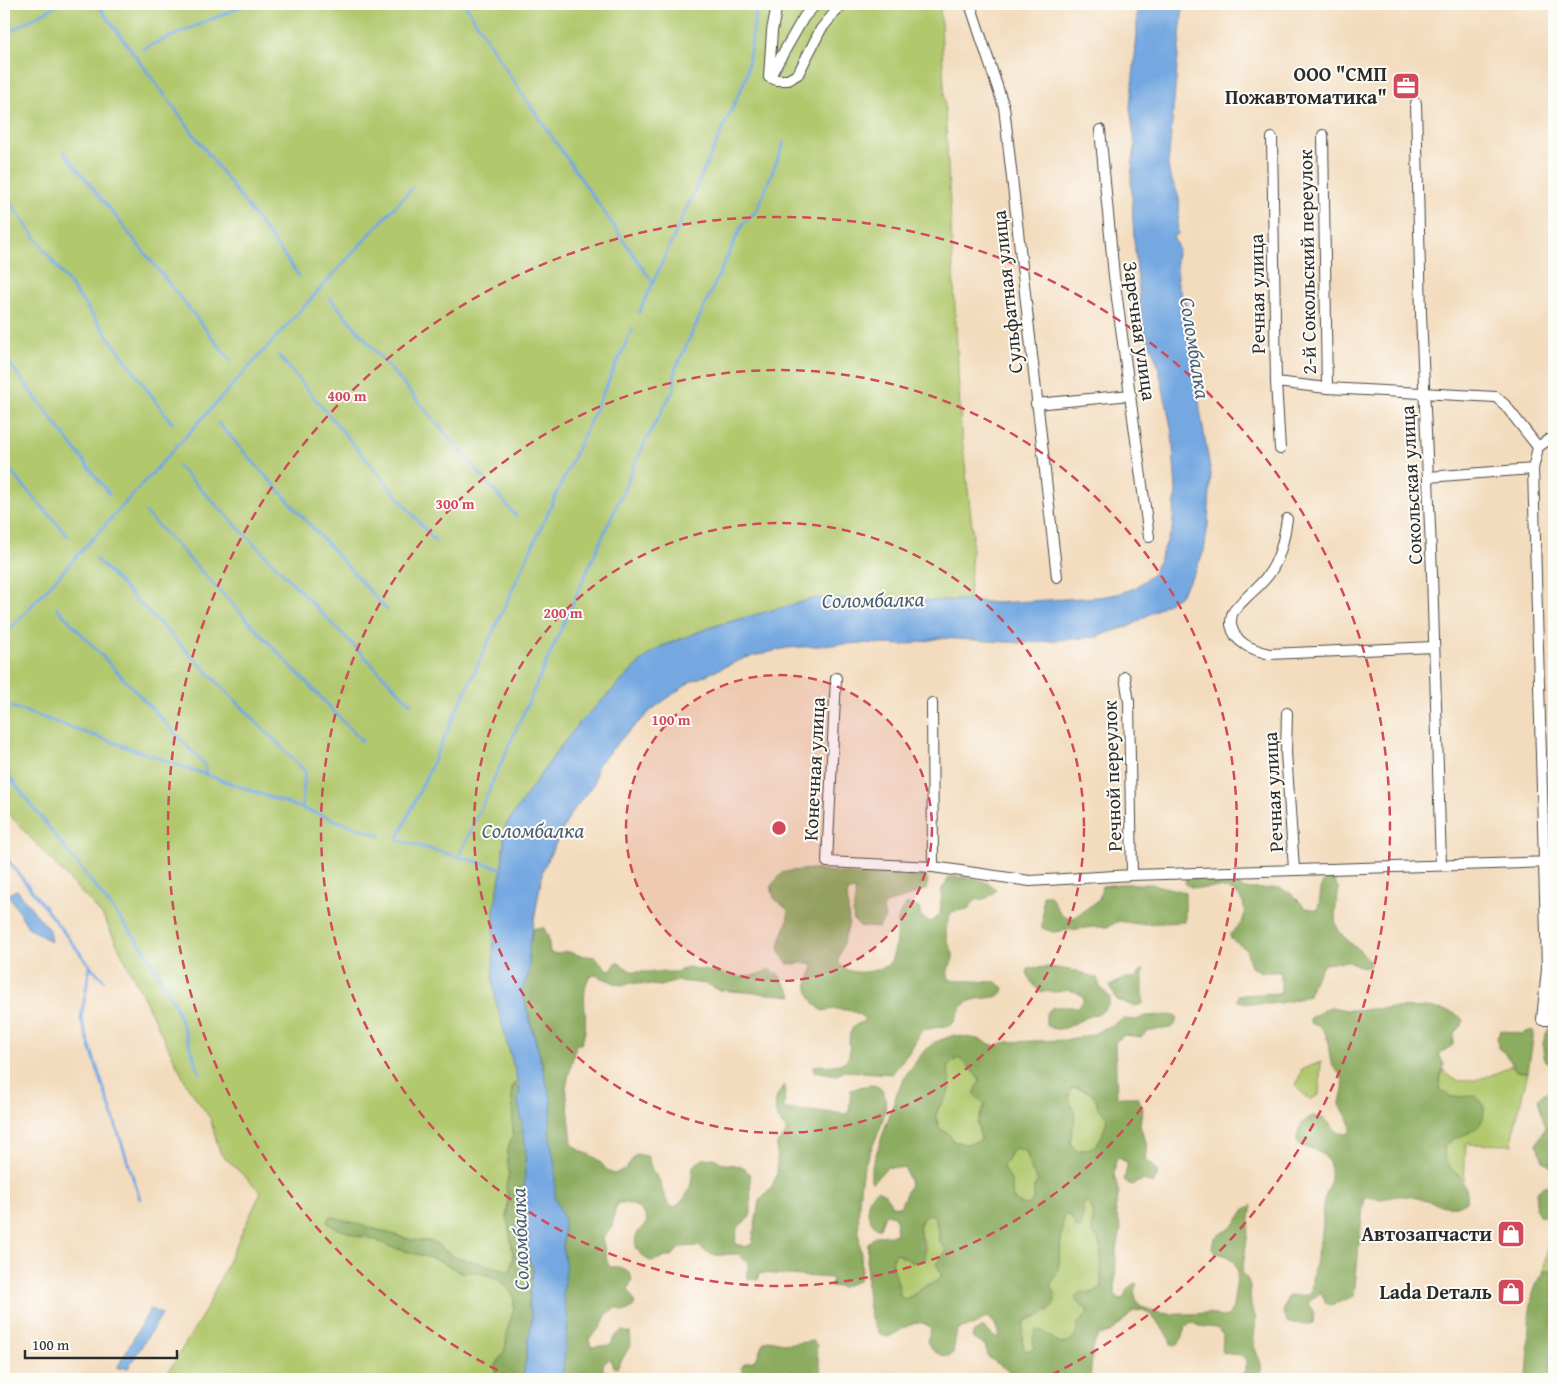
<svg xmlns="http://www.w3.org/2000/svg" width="1558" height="1383" viewBox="0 0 1558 1383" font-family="'Gentium Book Plus',serif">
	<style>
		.green { fill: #b1c86d; stroke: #6e7a4c }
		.forest { fill: #8cac60; stroke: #5c6c46; fill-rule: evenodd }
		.water { fill: #75a8e1; stroke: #506a86 }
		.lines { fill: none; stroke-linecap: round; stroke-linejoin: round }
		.stream { stroke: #75a8e1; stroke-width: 3 }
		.street-casing { stroke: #494641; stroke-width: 12 }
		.street { stroke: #fff; stroke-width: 10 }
		.ring { fill: none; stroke: #d1495b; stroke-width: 2.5; stroke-dasharray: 9 6 }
		.labels { text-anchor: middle; stroke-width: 4; stroke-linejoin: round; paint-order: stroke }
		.poi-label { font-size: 20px; font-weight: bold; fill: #2b2b2b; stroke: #fdfcf7; text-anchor: end }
		.street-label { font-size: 20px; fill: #2b2b2b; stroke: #fdfcf7 }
		.water-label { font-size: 21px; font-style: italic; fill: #495d74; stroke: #fdfcf7 }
		.centre { fill: #d1495b; stroke: #fdfcf7; stroke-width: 2.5 }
		.ring-label { font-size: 15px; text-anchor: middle; font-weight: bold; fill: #d1495b; stroke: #fdfcf7; stroke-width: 4; stroke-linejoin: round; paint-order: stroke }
	</style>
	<rect width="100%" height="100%" fill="#fdfcf7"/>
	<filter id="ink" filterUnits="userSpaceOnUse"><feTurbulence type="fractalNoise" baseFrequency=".02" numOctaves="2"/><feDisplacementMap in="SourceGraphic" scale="10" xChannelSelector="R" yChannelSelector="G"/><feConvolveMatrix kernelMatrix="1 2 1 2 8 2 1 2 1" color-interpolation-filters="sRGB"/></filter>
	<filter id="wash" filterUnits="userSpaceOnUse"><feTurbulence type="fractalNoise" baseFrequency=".0096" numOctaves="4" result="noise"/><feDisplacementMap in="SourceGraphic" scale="20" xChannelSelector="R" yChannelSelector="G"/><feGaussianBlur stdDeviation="1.12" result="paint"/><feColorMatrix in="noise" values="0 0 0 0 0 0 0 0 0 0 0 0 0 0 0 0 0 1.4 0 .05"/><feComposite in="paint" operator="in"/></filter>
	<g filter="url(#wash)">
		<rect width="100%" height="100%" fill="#f3dcbe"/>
		<!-- green -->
		<path class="green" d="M 4,4 L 940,4 L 961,429 L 973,534 L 969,600 L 895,601 L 816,598 L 711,627 L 660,647 L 646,657 L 581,721 L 558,750 L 505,826 L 493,979 L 504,1033 L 517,1076 L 517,1084 L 513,1084 L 512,1089 L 513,1133 L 507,1152 L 509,1173 L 506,1187 L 508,1196 L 507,1217 L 513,1254 L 512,1269 L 508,1272 L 453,1257 L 434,1242 L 412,1240 L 334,1217 L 329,1224 L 357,1236 L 380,1241 L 391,1247 L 438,1260 L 460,1272 L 476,1272 L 494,1277 L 506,1285 L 514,1297 L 514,1308 L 505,1350 L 496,1365 L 495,1379 L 164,1379 L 205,1311 L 261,1192 L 220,1153 L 210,1118 L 188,1087 L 103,916 L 4,809 Z
			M 958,1058 C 967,1063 973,1071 980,1080 L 978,1088 L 985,1105 L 977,1123 L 981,1137 L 980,1141 L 966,1144 L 953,1141 L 948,1133 L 940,1129 C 932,1109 940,1109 948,1093 C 952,1084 947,1075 948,1066 Z
			M 1321,1062 L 1319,1095 L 1309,1100 L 1296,1086 L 1302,1069 Z
			M 1511,1065 L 1520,1072 L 1528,1072 L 1512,1137 L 1513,1145 L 1466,1144 L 1464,1181 C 1453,1168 1442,1167 1444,1146 C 1459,1131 1479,1138 1484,1112 L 1461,1097 L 1451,1097 L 1441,1090 L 1439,1082 L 1444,1069 C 1453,1093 1497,1075 1511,1065 Z
			M 1074,1087 L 1093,1094 L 1098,1107 L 1108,1117 L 1101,1139 L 1093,1148 L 1075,1151 L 1070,1143 L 1075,1116 L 1069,1098 L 1070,1089 Z
			M 1016,1148 L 1027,1152 L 1030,1168 L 1038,1180 L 1034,1188 L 1034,1200 L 1028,1205 L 1020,1204 L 1013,1199 L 1011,1181 L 1004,1170 L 1003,1166 L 1012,1150 Z
			M 1086,1201 L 1092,1206 L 1092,1229 C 1107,1247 1097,1266 1102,1287 L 1096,1292 L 1087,1293 L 1077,1302 L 1086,1306 L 1088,1313 L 1077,1325 C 1078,1336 1072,1343 1060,1344 L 1052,1338 L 1035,1345 L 1034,1349 L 1026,1351 C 1020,1344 1022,1328 1025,1321 C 1031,1317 1040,1317 1045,1314 C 1056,1306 1049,1291 1050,1282 L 1058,1271 L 1063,1219 L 1066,1215 L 1070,1215 L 1077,1229 L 1081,1228 L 1083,1205 Z
			M 932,1213 L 935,1216 L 940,1242 L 947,1251 C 938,1264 945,1271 938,1281 C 924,1283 916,1296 904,1299 L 900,1296 C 900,1282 890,1269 893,1255 L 897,1253 L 903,1258 L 926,1249 L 919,1228 L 924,1216 Z
			M 1554,1231 L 1554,1275 L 1554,1273 L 1545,1271 L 1543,1274 L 1549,1238 Z"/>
		<!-- forest -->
		<path class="forest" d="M 811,869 L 857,875 L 873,870 L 915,871 L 925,875 L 928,880 L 926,890 L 886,904 L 883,908 L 885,919 L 878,928 L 859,926 L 854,921 C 851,910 857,901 855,890 L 849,891 L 847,895 L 849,923 L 838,961 C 845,978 877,973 889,964 C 902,944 890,915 908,904 L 919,908 L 921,917 L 931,922 L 940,915 L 942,889 L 949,878 C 960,875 992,880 996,890 C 991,897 985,900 976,899 L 968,909 L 951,912 C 948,920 944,931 947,939 C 948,946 954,950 953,958 C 951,967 944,970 950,980 L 996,982 L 1004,988 L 1002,994 C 990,1001 975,995 964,1005 C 957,1010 958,1020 951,1025 L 922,1030 L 910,1051 L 892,1074 L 845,1071 L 837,1075 L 814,1071 L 813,1066 C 820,1065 826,1066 833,1065 C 861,1062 843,1043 852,1029 C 855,1024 861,1023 865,1020 C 857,1008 835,1008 822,1011 C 814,1003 806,994 808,982 C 810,974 814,972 812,963 L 788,964 C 768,943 790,933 788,910 L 774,898 L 771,886 L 783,872 Z
			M 1203,877 L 1231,880 L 1244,889 L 1280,888 L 1292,894 L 1306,908 L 1318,910 L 1322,884 L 1327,880 L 1333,880 L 1339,889 C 1338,901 1333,911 1336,924 C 1341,942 1371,953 1370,966 L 1364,968 L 1348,961 L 1324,964 L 1312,984 L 1309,995 C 1287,1004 1261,1007 1238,1001 L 1238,995 L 1281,993 L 1281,972 L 1262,972 L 1251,967 L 1246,949 L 1231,939 L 1230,935 C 1234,929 1240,927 1243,920 C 1245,914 1245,906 1242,901 C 1228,875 1198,897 1185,883 L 1186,879 Z
			M 1120,884 L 1151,884 L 1185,892 L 1185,922 L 1138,924 L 1119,921 L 1107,927 L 1093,927 L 1053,932 L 1042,928 L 1043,895 L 1050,895 L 1061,915 L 1073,918 L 1099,900 L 1102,886 Z
			M 536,928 L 544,928 L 548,936 L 550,953 L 558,954 L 566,951 L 578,955 L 595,957 L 608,970 L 612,969 L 617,962 L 631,971 L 640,972 L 676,972 L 688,967 L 741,977 L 761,974 L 768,969 L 778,974 L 793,996 L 719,990 L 707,984 L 678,981 L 660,986 L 632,983 L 620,985 L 595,975 L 589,977 C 578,999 592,1022 581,1044 L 576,1044 L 566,1087 L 572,1143 C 579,1153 591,1153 599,1161 C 604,1166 606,1171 614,1174 L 626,1169 L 636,1154 L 647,1156 C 650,1160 649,1162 651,1167 C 652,1172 657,1175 659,1180 C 663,1187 666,1217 680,1203 C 691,1193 692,1179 693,1166 L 703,1159 L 714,1158 L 724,1164 L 742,1166 L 750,1174 L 751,1212 L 750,1217 L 737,1228 L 735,1244 L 746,1247 L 752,1244 L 759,1201 L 772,1186 L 777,1175 L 777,1143 L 786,1134 L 786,1128 C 772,1117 772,1097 785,1085 L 784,1109 L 849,1114 L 851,1090 C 861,1087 878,1079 884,1094 C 892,1115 866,1154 862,1174 C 859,1192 858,1214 859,1232 C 859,1247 865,1268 858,1281 L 842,1287 L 831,1286 L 832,1278 L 759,1273 L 758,1280 L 748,1279 L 748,1264 L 739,1254 C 721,1253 715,1261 699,1246 L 680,1247 L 673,1255 L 651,1261 C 639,1257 630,1243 639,1231 C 642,1227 645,1225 647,1221 C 643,1208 632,1202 618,1203 C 611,1216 617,1228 602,1237 L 607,1262 L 610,1267 L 621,1267 L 630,1274 L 632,1279 L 628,1289 L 635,1303 L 632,1308 L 624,1312 L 617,1307 L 606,1315 L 601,1327 L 589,1339 L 591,1347 L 611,1345 L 614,1337 L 622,1331 L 630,1333 L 631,1344 L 617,1368 L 613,1367 L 610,1359 L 603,1364 L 603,1372 L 608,1379 L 600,1379 L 584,1372 L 577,1379 L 549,1379 L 544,1070 L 522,991 L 529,972 L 529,949 L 533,929 Z
			M 1050,967 L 1076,971 L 1097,978 L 1101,989 L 1110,997 C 1109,1013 1097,1013 1085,1018 C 1072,1024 1060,1035 1046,1025 L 1046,1013 L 1053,1007 L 1078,1007 L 1084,1000 L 1082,995 L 1070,990 L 1053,992 L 1039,991 L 1030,980 L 1027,972 L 1029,968 Z
			M 1143,969 L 1143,1004 L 1134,1006 L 1117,1000 L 1110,986 L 1125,978 L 1135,978 Z
			M 1331,1007 C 1338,1008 1344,1010 1350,1010 C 1373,1010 1450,1000 1463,1020 L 1461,1026 L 1454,1033 L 1453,1045 L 1439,1054 L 1444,1065 L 1439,1082 L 1441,1090 L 1451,1097 L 1475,1096 C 1481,1100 1485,1105 1484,1112 C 1482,1136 1457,1132 1444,1146 C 1441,1171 1471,1176 1467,1201 C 1449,1215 1425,1197 1406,1196 C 1393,1195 1389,1199 1379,1199 C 1373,1199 1369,1196 1364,1197 L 1354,1296 L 1332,1305 L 1325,1303 L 1321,1292 L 1308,1303 L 1314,1313 L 1313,1324 L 1288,1323 L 1283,1313 L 1288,1296 L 1307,1295 L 1311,1292 C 1312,1272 1318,1251 1322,1232 C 1324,1223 1322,1214 1323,1205 C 1326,1189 1338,1174 1326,1158 C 1318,1147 1305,1151 1297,1142 C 1297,1130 1301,1121 1313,1116 L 1325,1119 L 1338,1133 L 1347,1134 L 1351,1130 L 1350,1122 L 1340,1105 C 1340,1096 1345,1090 1343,1082 C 1342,1073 1333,1070 1331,1062 C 1327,1047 1331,1028 1312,1024 L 1310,1020 L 1311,1017 Z
			M 1175,1015 L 1177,1017 L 1175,1025 L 1171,1028 L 1148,1031 L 1141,1037 L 1124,1035 L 1115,1042 L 1117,1097 L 1138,1097 L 1142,1107 L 1140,1126 L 1147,1144 L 1145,1159 L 1152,1164 L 1158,1174 L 1153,1184 L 1143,1180 L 1131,1185 L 1124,1180 L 1128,1163 L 1119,1158 L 1116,1160 L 1114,1175 L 1119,1192 L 1115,1210 L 1121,1229 L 1116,1255 L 1115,1294 L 1120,1299 L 1124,1298 L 1127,1289 L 1134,1283 L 1137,1284 L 1134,1291 L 1137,1302 C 1152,1318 1187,1314 1206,1313 C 1215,1313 1220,1320 1229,1315 L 1233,1307 L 1238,1271 L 1234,1262 L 1227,1256 L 1214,1252 L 1212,1248 L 1214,1238 L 1235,1224 L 1245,1209 L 1252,1205 L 1242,1273 C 1253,1282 1249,1293 1251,1305 C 1251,1309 1254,1312 1255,1316 C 1257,1325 1253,1334 1254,1343 C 1255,1356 1268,1366 1257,1379 L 1237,1379 L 1246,1370 L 1246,1361 L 1241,1355 L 1222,1353 L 1223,1335 L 1217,1328 L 1199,1326 L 1191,1322 L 1185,1328 L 1179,1344 L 1175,1346 L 1171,1344 C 1170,1336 1151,1313 1143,1310 L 1134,1311 L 1110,1333 L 1098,1336 L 1093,1347 L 1090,1379 L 1030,1379 L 1014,1374 L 989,1358 L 985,1346 L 972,1338 L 974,1332 L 984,1327 L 994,1337 L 1000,1337 L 994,1322 L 986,1317 L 975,1325 L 957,1329 L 953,1353 L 948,1356 C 937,1355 931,1351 927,1341 L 931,1329 C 919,1313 900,1332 888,1337 C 861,1334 867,1263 868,1243 L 875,1236 L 895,1235 L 897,1222 L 894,1216 L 885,1214 L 880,1228 L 877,1228 C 866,1218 863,1200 877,1190 L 885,1194 L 892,1206 L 900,1207 L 910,1184 L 905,1168 L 887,1167 L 873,1182 L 871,1181 L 871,1169 L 897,1093 L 905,1076 L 925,1050 L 935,1042 L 954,1035 L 978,1039 L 995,1046 L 1007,1042 L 1064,1040 L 1091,1035 L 1124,1019 L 1136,1020 L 1145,1016 ZM 958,1058 C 967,1063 973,1072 980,1080 L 974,1094 L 985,1105 L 977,1123 L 981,1138 L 980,1141 L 966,1144 L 953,1141 L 948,1133 L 940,1129 C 930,1106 944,1107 949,1089 C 952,1081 947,1074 948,1066 ZM 1078,1087 L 1096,1096 L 1098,1107 L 1107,1117 C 1104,1137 1098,1150 1076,1151 L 1070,1143 L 1075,1116 L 1069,1098 L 1070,1089 ZM 1016,1148 L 1027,1152 L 1030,1168 L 1038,1180 L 1034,1188 L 1034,1200 L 1028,1205 L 1020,1204 L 1013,1199 L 1011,1181 L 1004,1170 L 1003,1166 L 1012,1150 ZM 1086,1201 L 1093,1210 L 1092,1233 L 1099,1237 L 1102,1260 L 1102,1287 L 1091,1294 L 1082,1292 L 1075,1296 L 1077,1302 L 1088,1309 L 1086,1316 L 1077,1325 C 1078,1336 1072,1343 1060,1344 L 1044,1332 L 1036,1330 L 1033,1338 L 1034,1349 L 1026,1351 C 1020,1344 1022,1329 1025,1321 C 1040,1313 1066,1309 1050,1286 L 1058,1271 L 1063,1219 L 1066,1215 L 1070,1215 L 1077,1229 L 1081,1228 L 1083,1205 ZM 928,1214 L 935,1216 L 940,1242 L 947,1251 L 936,1264 L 942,1274 L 938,1281 C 923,1284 915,1297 904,1299 L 900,1296 C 900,1282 890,1269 893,1256 L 897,1253 C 907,1259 914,1267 925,1258 C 926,1243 910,1224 928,1214 Z
			M 1551,1026 L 1554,1026 L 1554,1061 L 1551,1063 L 1546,1061 C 1540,1049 1543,1036 1551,1026 Z
			M 1501,1030 L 1521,1034 L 1532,1030 L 1534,1032 L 1528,1072 L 1516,1071 L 1507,1055 L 1498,1048 L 1497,1037 Z
			M 515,1083 L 520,1090 L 519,1103 L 526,1149 L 523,1215 L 528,1235 L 527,1253 L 533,1269 L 529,1306 L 532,1317 L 523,1379 L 495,1379 L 496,1365 L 505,1350 L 508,1327 L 514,1308 L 514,1297 L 506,1285 L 494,1277 L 476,1272 L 460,1272 L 438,1260 L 391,1247 L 366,1236 L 357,1236 L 334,1227 L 327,1222 L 329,1217 L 334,1217 L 412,1240 L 432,1241 L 454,1257 L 511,1271 L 513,1254 L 507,1217 L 508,1196 L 506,1187 L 509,1173 L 507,1152 L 513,1133 L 512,1089 Z
			M 1554,1086 L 1551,1095 L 1554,1103 L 1554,1170 L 1544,1161 L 1536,1145 L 1545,1127 L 1538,1098 Z
			M 1554,1184 L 1554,1215 L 1540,1216 L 1535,1208 L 1537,1192 L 1544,1186 Z
			M 1545,1271 L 1551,1271 L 1554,1275 L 1552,1298 L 1554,1306 L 1554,1345 L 1550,1361 L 1551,1379 L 1526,1379 C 1533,1347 1521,1297 1545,1271 Z
			M 768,1340 L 790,1344 L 813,1341 L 817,1345 C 814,1357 825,1366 819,1379 L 796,1379 L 797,1374 C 782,1364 770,1373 756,1378 L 744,1374 L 741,1368 L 745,1363 L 756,1360 L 763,1343 Z"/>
		<!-- water -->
		<path class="water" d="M 1137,4 L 1183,4 L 1168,165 C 1169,178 1176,186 1179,199 C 1181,210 1176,223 1178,234 L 1173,237 L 1178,248 L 1176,261 L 1178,286 L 1187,307 L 1195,344 L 1200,410 L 1211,474 L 1208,525 L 1204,551 L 1194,574 L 1179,596 L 1132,625 L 1096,637 L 1023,643 L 941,638 L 904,645 L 860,643 L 787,648 L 745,658 L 690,682 L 654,708 L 625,735 L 597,766 L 594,783 L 570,815 L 543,869 L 529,949 L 529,972 L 522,991 L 552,1102 L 549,1133 L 555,1165 L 555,1198 L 564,1220 L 563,1248 L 566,1270 L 563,1295 L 568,1321 L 562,1379 L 523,1379 L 532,1317 L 529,1306 L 533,1269 L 527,1253 L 528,1235 L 523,1215 L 526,1149 L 518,1100 L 520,1090 L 495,998 L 493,979 L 494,910 L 502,866 L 505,826 L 558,750 L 581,721 L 646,657 L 660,647 L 711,627 L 816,598 L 895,601 L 969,600 L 996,603 L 1099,597 L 1117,594 L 1135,588 L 1153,574 L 1172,530 L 1176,491 L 1172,432 L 1158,365 L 1142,322 L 1134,240 L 1131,177 L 1135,146 L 1130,107 L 1137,36 Z
			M 17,890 L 49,930 L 51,942 L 28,927 L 8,894 Z
			M 150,1309 L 162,1314 L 128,1368 L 117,1368 Z"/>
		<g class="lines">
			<!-- stream -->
			<path class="stream" d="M 97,4 L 299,276
				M 465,4 L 510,76 L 653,283
				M 4,35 L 59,4
				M 142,49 L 247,4
				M 64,152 L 231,361
				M 4,195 L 172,423
				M 330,298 L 516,516
				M 639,313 L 746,78 L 757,4
				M 4,356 L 109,494
				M 279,356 L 436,542
				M 218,423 L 387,610
				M 4,464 L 68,536
				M 178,466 L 411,704
				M 146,513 L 362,741
				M 96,559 L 305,771 L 302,809
				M 57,608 L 205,765 L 206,775
				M 4,636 L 411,189
				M 4,704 L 381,836
				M 4,770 L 147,953 L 175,1005 L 200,1074
				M 4,855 L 90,966 L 104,980
				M 459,857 L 645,442 L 674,389 L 675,370 L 742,225 L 757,210 L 784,143
				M 504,869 L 397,840 L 633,328
				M 90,966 L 81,1019 L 140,1199"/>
		</g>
	</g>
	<g filter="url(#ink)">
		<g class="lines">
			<defs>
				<path id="street" d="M 777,4 L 772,31 L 769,77 L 777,80 L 788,80 L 798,74 L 821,29 L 842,4
					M 970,4 L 1004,107 L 1057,577
					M 770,76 L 804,17 L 816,4
					M 1416,103 L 1421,314 L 1432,574 L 1441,865
					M 1100,130 L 1114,276 L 1149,537
					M 1323,135 L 1327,388
					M 1272,138 L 1276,382 L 1280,449
					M 1276,382 L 1327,388 L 1496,397 L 1505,405 L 1538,447 L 1533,469 L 1547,969 L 1542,1020 L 1554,1020
					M 1036,404 L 1131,395
					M 1538,447 L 1548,440 L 1554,439
					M 1428,477 L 1533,469
					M 1287,519 C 1284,538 1281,555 1271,571 C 1261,587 1245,596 1234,611 C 1231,614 1231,621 1231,625 C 1235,644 1252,649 1269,654 L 1434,647
					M 1125,677 L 1129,702 L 1132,875
					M 836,678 L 827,862 L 933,867 L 1030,881 L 1132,875 L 1554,862
					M 932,703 L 933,867
					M 1287,713 L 1286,752 L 1294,869"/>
			</defs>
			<!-- street casing -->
			<use href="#street" class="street-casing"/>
			<!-- street -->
			<use href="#street" class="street"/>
		</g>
	</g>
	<!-- distance rings -->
	<circle cx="779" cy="828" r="153" fill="#d1495b" fill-opacity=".12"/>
	<g class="ring">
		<circle cx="779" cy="828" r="153"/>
		<circle cx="779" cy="828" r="305"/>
		<circle cx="779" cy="828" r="458"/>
		<path d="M511 1377A611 611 0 1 1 1047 1377"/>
	</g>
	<!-- icons -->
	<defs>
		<symbol id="office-square" viewBox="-11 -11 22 22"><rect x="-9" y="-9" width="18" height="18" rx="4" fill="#d1495b" stroke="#fdfcf7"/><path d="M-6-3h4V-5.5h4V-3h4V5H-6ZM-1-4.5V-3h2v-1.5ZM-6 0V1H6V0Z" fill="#fff"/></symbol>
		<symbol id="shop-square" viewBox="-11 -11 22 22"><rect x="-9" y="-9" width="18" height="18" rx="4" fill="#d1495b" stroke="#fdfcf7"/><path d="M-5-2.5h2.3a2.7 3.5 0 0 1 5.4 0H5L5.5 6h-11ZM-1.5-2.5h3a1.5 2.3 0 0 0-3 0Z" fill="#fff"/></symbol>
	</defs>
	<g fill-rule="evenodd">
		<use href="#office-square" x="1390" y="70" width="32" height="32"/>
		<use href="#shop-square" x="1495" y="1218" width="32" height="32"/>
		<use href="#shop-square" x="1495" y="1276" width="32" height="32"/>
	</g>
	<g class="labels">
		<!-- poi labels -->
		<g class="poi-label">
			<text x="1387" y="81">ООО "СМП<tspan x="1387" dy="23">Пожавтоматика"</tspan></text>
			<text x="1492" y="1241">Автозапчасти</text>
			<text x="1492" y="1299">Lada Dеталь</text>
		</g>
		<!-- street labels -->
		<g class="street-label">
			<text transform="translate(1307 262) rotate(-91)" y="7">2-й Сокольский переулок</text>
			<text transform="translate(1007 292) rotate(-96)" y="7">Сульфатная улица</text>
			<text transform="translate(1257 294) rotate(-91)" y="7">Речная улица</text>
			<text transform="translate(1140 331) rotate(82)" y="7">Заречная улица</text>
			<text transform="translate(1411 485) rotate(-93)" y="7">Сокольская улица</text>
			<text transform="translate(814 769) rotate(-87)" y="7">Конечная улица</text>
			<text transform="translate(1112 776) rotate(-92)" y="7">Речной переулок</text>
			<text transform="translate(1273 792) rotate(-93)" y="7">Речная улица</text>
		</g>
		<!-- water labels -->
		<g class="water-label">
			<text transform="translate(1195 348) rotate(81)" y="7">Соломбалка</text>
			<text transform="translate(873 600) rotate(-1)" y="7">Соломбалка</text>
			<text x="533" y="838">Соломбалка</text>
			<text transform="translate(520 1239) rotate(-92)" y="7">Соломбалка</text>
		</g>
	</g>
	<circle cx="779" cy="828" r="8" class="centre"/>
	<g class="ring-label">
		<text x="347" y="401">400 m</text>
		<text x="455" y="509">300 m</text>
		<text x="563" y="618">200 m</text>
		<text x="671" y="725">100 m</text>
	</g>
	<!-- margin -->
	<rect width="1558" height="1383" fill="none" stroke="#fdfcf7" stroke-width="20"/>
	<!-- scale -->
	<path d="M25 1350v8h152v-8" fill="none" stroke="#2b2b2b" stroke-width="2.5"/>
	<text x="32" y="1350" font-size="15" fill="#2b2b2b" stroke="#fdfcf7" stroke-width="4" paint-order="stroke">100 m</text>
</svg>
